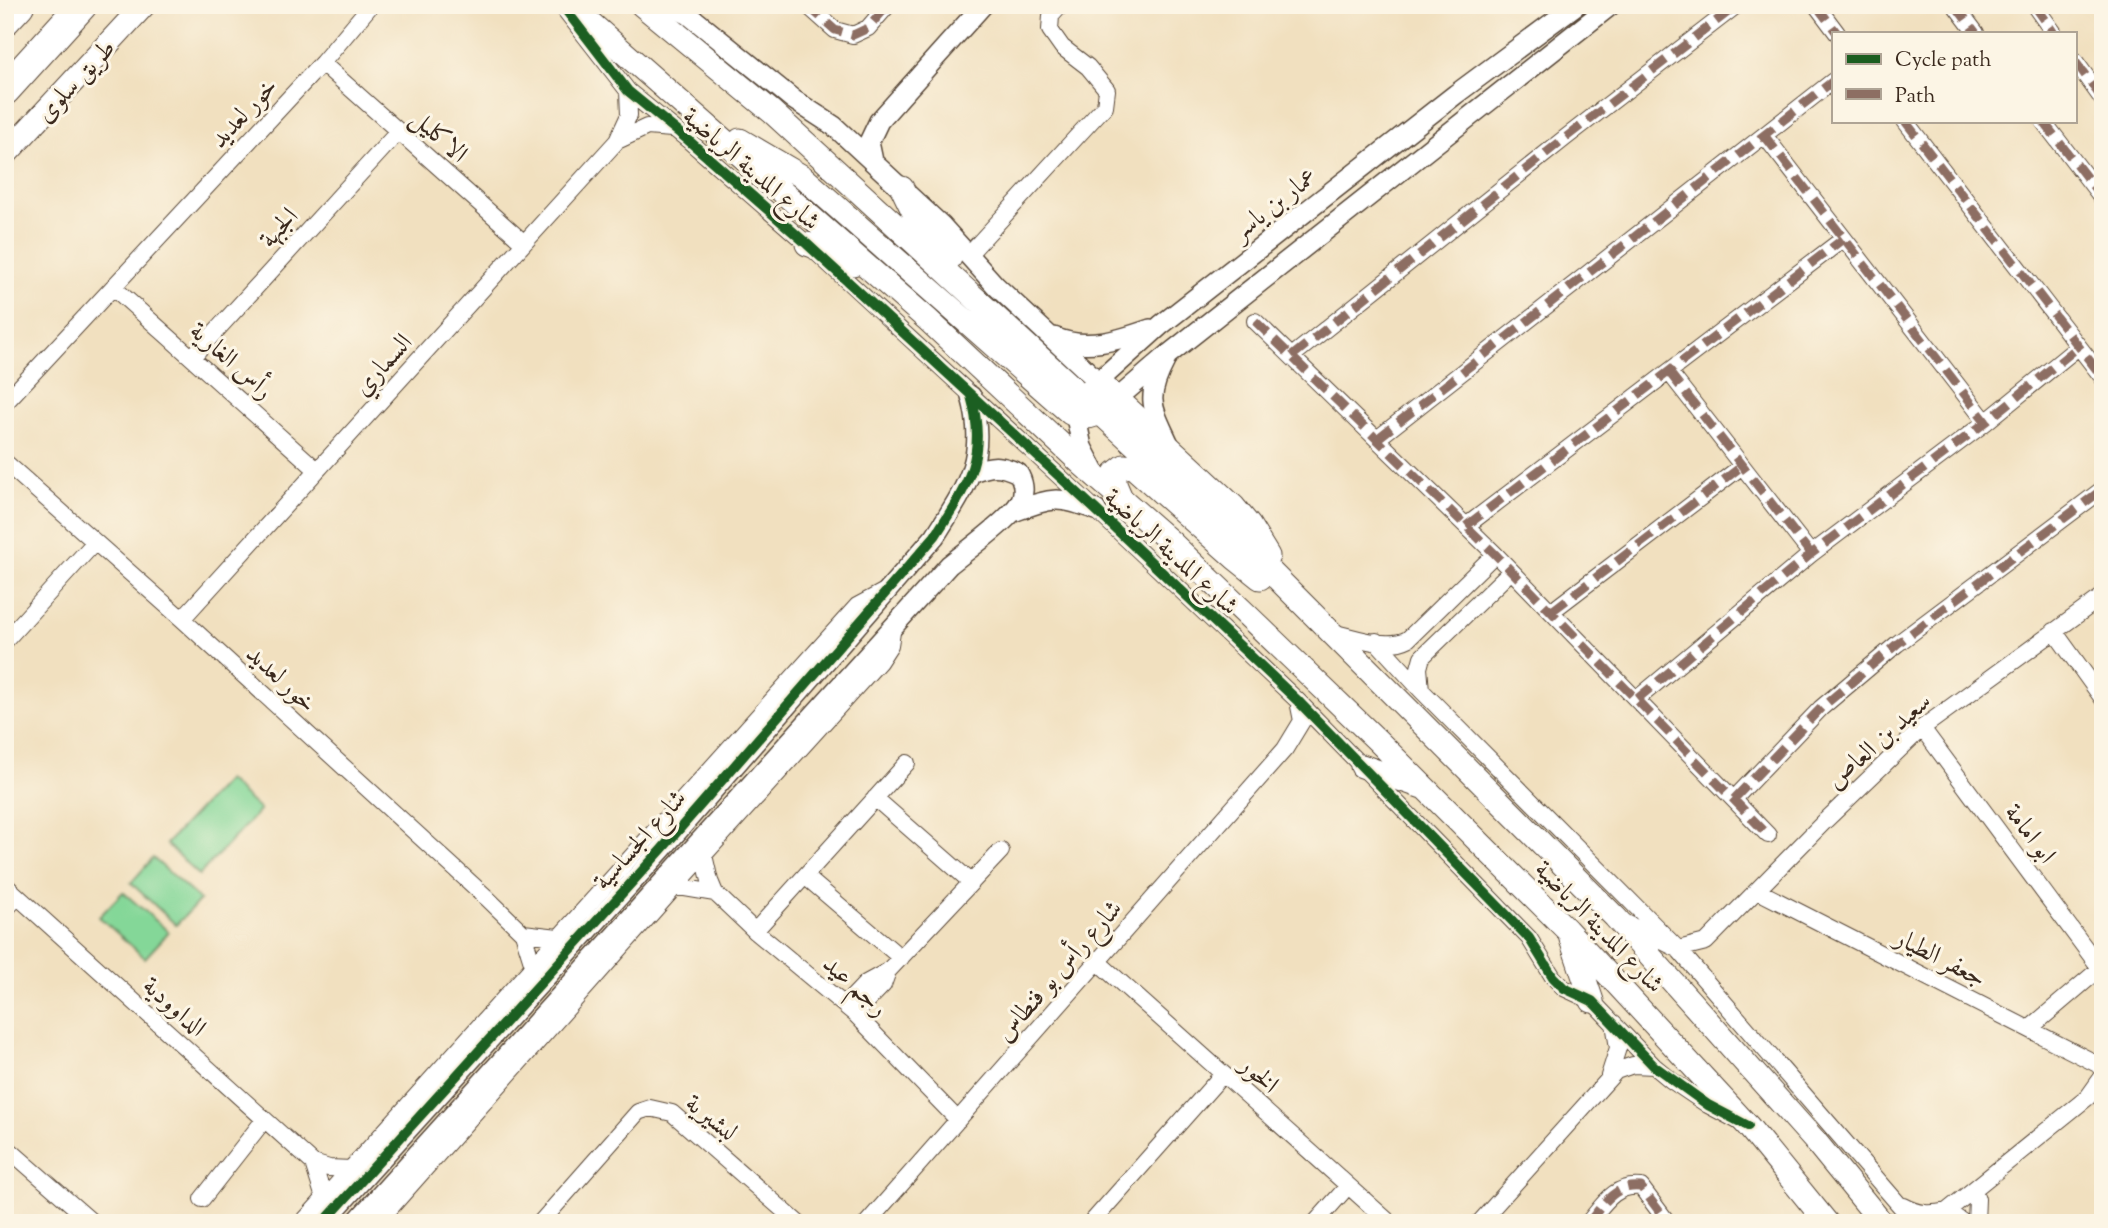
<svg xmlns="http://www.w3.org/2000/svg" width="2108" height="1228" viewBox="0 0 2108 1228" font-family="'Sorts Mill Goudy',Amiri,serif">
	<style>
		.green { fill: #84d798; stroke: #60805b; stroke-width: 2 }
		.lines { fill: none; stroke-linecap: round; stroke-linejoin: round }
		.minor-casing { stroke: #564536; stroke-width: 18 }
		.tertiary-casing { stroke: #564536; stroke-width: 22 }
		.secondary-casing { stroke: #564536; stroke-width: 25 }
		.motorway-casing { stroke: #564536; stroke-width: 32 }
		.minor { stroke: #fff; stroke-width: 16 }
		.tertiary { stroke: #fff; stroke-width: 19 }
		.secondary { stroke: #fff; stroke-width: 23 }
		.motorway { stroke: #fff; stroke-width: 30 }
		.quiet { stroke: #8d6e63; stroke-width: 9; stroke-dasharray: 18 9; stroke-linecap: butt }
		.cycleway-casing { stroke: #fcf5e5; stroke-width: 15 }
		.cycleway { stroke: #1b5e20; stroke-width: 10 }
		.labels { text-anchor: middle; stroke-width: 6; stroke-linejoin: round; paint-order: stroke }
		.street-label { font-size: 26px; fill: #3b2a1e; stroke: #fcf5e5 }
	</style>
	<rect width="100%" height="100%" fill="#fcf5e5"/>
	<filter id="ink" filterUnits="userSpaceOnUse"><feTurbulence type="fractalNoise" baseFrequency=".0143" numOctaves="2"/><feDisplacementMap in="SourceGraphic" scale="14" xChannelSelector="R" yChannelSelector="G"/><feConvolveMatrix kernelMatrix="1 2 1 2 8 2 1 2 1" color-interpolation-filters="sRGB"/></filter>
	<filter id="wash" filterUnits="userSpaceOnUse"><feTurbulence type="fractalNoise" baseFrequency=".00686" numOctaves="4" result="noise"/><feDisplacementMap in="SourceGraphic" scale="28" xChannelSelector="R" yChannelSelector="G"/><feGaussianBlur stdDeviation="1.57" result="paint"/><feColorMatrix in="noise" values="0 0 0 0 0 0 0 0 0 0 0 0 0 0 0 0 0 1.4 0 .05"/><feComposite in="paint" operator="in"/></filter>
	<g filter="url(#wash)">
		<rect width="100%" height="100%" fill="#f1e0bf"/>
		<!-- green -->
		<path class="green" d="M 227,780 L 260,810 L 199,875 L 166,844 Z
			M 153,858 L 200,900 L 176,925 L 131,883 Z
			M 123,892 L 169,932 L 145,958 L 99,917 Z"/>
	</g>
	<g filter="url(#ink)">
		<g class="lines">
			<defs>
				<path id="minor" d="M 807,5 L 835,30 L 853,35 L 868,28 L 888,5
					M 1816,5 L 1837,33
					M 1955,5 L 1976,33
					M 2034,5 L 2054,33
					M 565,10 L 628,91 L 688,140 L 807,244 L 1096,510 L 1298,701 L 1529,938 L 1553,977 L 1564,988 L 1592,1001 L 1654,1066 L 1671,1080 L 1708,1105 L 1738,1121
					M 2075,61 L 2103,100
					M 322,63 L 524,243
					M 1905,121 L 2103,378
					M 2043,121 L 2103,199
					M 1764,135 L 1986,422
					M 617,141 L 647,127 L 672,129
					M 968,255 L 1105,106 L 1107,90 L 1088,67 L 1062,47 L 1050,30 L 1051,16 L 1061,5
					M 113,287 L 317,470
					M 1255,321 L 1495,554 L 1768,835
					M 193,356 L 399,131
					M 1292,356 L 1565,138 L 1737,5
					M 1669,372 L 1811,554
					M 5,403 L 322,63 L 371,5
					M 1377,439 L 1833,81
					M 5,462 L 182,619 L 487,898 L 523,933 L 533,965
					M 1466,526 L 1843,239
					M 1552,611 L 1742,466
					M 182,619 L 617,141 L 629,115 L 628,91
					M 2054,631 L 2103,699
					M 1331,632 C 1354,637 1387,650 1408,639 L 1495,554
					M 5,641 L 95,542
					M 1376,641 L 1421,690 L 1678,949 L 1915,1223
					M 1421,690 L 1419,668 L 1422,657 L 1511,571
					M 1637,699 L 1811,554 L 1986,422 L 2078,347
					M 1922,728 L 2100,968
					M 875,798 L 971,882
					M 1734,799 L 1821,708 L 1897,644 L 2103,489
					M 704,855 L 710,881 L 715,893 L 755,931 L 855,1014 L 958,1120
					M 806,877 L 901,958
					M 5,885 L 313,1163 L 329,1168 L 351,1169
					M 674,888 L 685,888 L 715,893
					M 1758,891 L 2103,1067
					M 5,910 L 17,897
					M 1624,922 L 1678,949 L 1706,942 L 1825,821 L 1922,728 L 2103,596
					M 755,931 L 907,763
					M 523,933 L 558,937
					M 1098,962 L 1390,1223
					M 845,1005 L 866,983 L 888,971
					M 855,1014 L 883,985 L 888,971 L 1001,851
					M 2029,1029 L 2103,966
					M 1609,1076 L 1618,1048 L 1614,1023
					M 5,1146 L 93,1223
					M 313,1163 L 324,1198
					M 1974,1190 L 1977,1199 L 1976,1223
					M 202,1199 L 264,1120
					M 1904,1206 C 1919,1214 1929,1215 1947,1211 L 1964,1223
					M 302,1223 L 857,606 L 883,592
					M 377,1223 L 674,888 L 879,662 L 890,645 L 893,626
					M 540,1223 L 638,1112 L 650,1108 L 672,1113 L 798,1223
					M 867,1223 L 1285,749 L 1302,721 L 1298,701
					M 1091,1223 L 1223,1074
					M 1315,1223 L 1348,1186
					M 1479,1223 L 1616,1071 L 1633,1065 L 1654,1066
					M 1588,1223 C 1604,1204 1614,1184 1641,1187 L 1668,1223
					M 1938,1223 L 1947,1211 L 2088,1097 L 2103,1076"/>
				<path id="tertiary" d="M 668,5 L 689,15 L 794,100 L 834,126 L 942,226 L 996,286 L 1098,381
					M 873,161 L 869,142 L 879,121 L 983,5
					M 1054,337 C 1086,351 1119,340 1150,329
					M 1165,361 C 1145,399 1152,407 1169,444
					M 1117,399 L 1169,354 L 1611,5
					M 1095,472 L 1082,447 L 1077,422 L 1081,400 L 1091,388 L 1161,325 L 1456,94 L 1576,5
					M 1013,512 C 1052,498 1056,495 1096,510
					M 323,1223 L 662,849 L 935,536 C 967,486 988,457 971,396
					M 355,1223 L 949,565 C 966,551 1013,518 1021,500 C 1025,491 1023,481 1018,473 C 999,464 992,465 972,472"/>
				<path id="secondary" d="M 570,5 L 928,320 L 1083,465 L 1172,543 L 1379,742 L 1567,930 L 1748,1126 L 1827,1223
					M 642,5 L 772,112 L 1240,541 L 1615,917 L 1816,1142 L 1882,1223
					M 740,140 L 803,177 L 1070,413 C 1089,424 1102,412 1117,399
					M 5,155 L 144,5
					M 902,188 L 915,215 L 950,258
					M 807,244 L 832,252 L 853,264
					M 1098,381 L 1234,507 L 1249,525 L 1268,556
					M 1121,498 L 1115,484 L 1115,473 L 1124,466 L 1133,467 L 1235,558 L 1260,578
					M 1362,766 L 1422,787
					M 1571,939 L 1592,1001"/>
				<path id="motorway" d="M 5,20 L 19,5
					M 5,90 L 82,5"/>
			</defs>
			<!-- minor casing -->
			<use href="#minor" class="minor-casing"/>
			<!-- tertiary casing -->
			<use href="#tertiary" class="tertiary-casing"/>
			<!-- secondary casing -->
			<use href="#secondary" class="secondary-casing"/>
			<!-- motorway casing -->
			<use href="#motorway" class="motorway-casing"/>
			<!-- minor -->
			<use href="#minor" class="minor"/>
			<!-- tertiary -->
			<use href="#tertiary" class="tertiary"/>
			<!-- secondary -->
			<use href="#secondary" class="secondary"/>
			<!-- motorway -->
			<use href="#motorway" class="motorway"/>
			<!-- quiet -->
			<path class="quiet" d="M 807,5 L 835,30 L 853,35 L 868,28 L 888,5
				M 1816,5 L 1837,33
				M 1955,5 L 1976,33
				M 2034,5 L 2054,33
				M 2075,61 L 2103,100
				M 1905,121 L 2103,378
				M 2043,121 L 2103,199
				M 1764,135 L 1986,422
				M 1255,321 L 1495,554 L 1768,835
				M 1292,356 L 1565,138 L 1737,5
				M 1669,372 L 1811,554
				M 1377,439 L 1833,81
				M 1466,526 L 1843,239
				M 1552,611 L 1742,466
				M 1637,699 L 1811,554 L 1986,422 L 2078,347
				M 1734,799 L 1821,708 L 1897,644 L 2103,489
				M 1588,1223 C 1604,1204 1614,1184 1641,1187 L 1668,1223"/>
			<defs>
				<path id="cycleway" d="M 562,5 L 628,91 L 688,140 L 807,244 L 1096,510 L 1298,701 L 1529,938 L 1553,977 L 1564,988 L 1592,1001 L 1654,1066 L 1708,1105 L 1748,1126
					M 323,1223 L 662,849 L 935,536 C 967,486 988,457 971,396"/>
			</defs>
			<!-- cycleway casing -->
			<use href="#cycleway" class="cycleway-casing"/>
			<!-- cycleway -->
			<use href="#cycleway" class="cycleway"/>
		</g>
	</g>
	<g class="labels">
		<!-- street labels -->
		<g class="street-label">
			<text transform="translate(75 80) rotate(-47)" y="9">طريق سلوى</text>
			<text transform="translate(243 112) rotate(-47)" y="9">خور لعديد</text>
			<text transform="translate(440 135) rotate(42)" y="9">الاكليل</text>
			<text transform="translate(752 168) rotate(41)" y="9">شارع المدينة الرياضية</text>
			<text transform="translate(1274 203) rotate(-38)" y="9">عمار بن ياسر</text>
			<text transform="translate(278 227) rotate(-48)" y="9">الجبهة</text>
			<text transform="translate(232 360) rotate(42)" y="9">رأس الغارية</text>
			<text transform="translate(382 364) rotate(-48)" y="9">السماري</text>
			<text transform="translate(1172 551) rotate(43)" y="9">شارع المدينة الرياضية</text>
			<text transform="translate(282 678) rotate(43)" y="9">خور لعديد</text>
			<text transform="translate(1878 740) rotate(-42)" y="9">سعيد بن العاص</text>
			<text transform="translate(2031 833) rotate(53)" y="9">ابو امامة</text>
			<text transform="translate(639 839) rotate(-48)" y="9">شارع الجساسية</text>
			<text transform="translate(1600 926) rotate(46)" y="9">شارع المدينة الرياضية</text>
			<text transform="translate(1941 957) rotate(27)" y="9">جعفر الطيار</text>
			<text transform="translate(1058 970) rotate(-49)" y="9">شارع رأس بو فنطاس</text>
			<text transform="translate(856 985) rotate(42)" y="9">رجم عيد</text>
			<text transform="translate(175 1006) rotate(42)" y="9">الداوودية</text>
			<text transform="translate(1260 1074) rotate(42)" y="9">الخور</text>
			<text transform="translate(712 1117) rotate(39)" y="9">لبشيرية</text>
		</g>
	</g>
	<!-- margin -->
	<rect width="2108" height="1228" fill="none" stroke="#fcf5e5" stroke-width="28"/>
	<!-- legend -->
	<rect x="1832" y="32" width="245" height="91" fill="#fcf5e5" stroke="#afa495" stroke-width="2"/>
	<rect x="1846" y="54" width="35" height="10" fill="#1b5e20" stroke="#afa495" stroke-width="2"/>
	<text x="1895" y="66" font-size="21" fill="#3b2a1e">Cycle path</text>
	<rect x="1846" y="89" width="35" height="10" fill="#8d6e63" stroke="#afa495" stroke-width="2"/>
	<text x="1895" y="102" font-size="21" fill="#3b2a1e">Path</text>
</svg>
